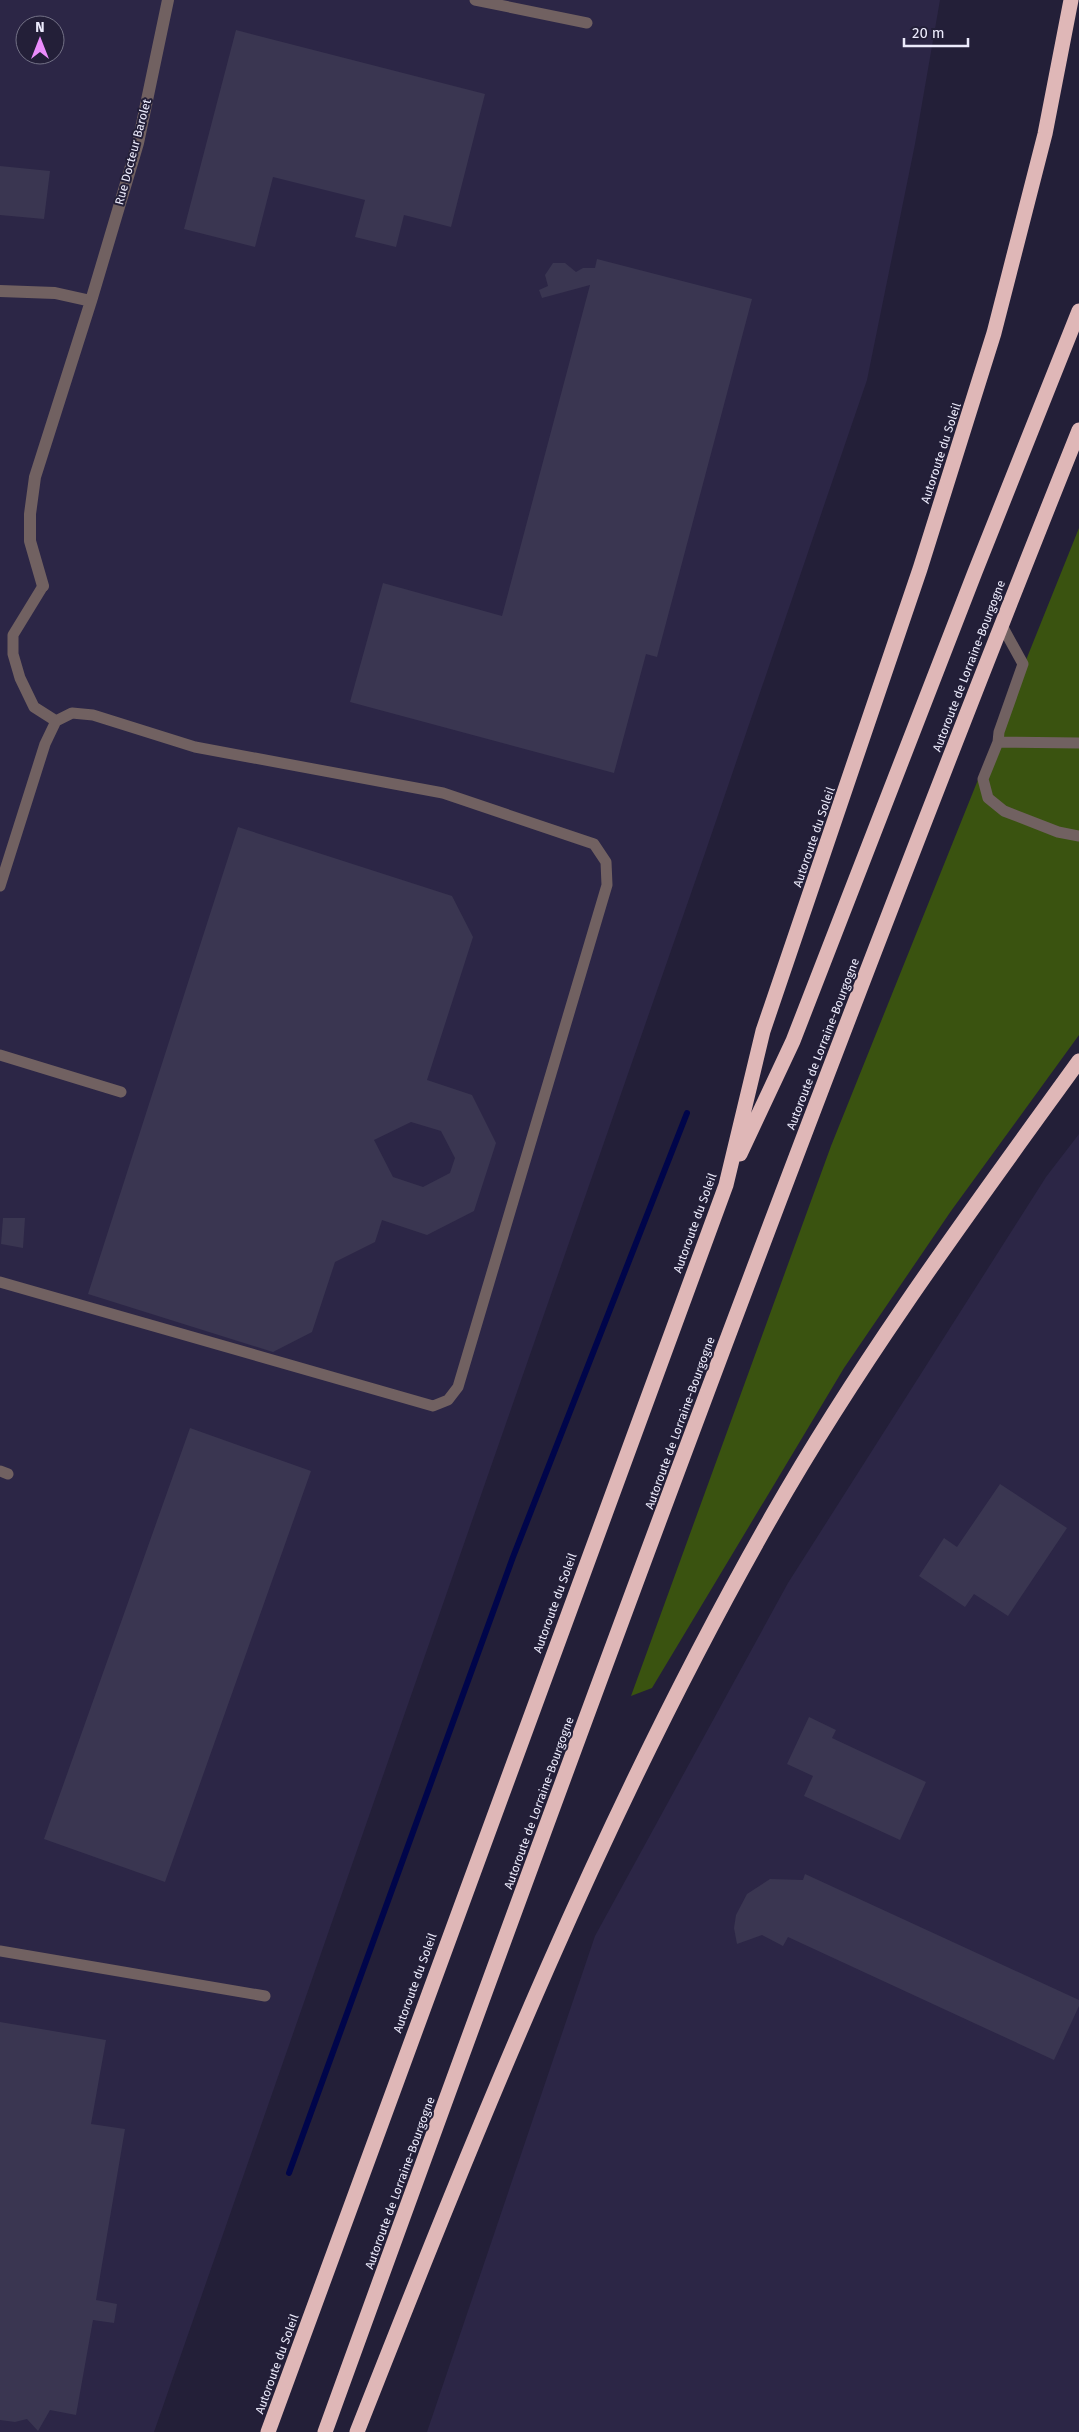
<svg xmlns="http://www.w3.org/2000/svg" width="1079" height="2432" viewBox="0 0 1079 2432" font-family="'Fira Sans',sans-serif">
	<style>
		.built { fill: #2c2646; fill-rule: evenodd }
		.green { fill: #3a5310 }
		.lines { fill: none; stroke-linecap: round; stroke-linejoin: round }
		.stream { stroke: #00054a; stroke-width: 6 }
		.building { fill: #3a3651; fill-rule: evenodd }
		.lane { stroke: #716161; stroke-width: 11 }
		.street { stroke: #716161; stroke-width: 12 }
		.highway { stroke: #dfb7b7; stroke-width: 15 }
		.labels { text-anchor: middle; stroke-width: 4; stroke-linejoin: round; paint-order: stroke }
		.street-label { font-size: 12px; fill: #ecebfc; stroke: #231f38 }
	</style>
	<rect width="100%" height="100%" fill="#231f38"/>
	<!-- built -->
	<path class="built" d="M 0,0 L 940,0 L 915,144 L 867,380 L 704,856 L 154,2432 L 0,2432 ZM 25,25 L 55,25 L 55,55 L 25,55 Z
		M 1079,1134 L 1079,2432 L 427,2432 L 595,1936 L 788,1583 L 1046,1177 Z"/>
	<!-- green -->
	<path class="green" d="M 1079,528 L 1079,1035 L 951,1211 L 844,1368 L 652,1688 L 631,1696 L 831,1146 Z"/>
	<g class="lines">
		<!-- stream -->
		<path class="stream" d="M 289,2173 L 513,1557 L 687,1113"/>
	</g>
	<!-- building -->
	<path class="building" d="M 236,30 L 485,94 L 451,227 L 404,215 L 396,247 L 355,237 L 365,200 L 273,177 L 255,247 L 184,229 Z
		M 0,166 L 50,171 L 44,219 L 0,215 Z
		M 597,259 L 752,299 L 657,657 L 646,654 L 614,773 L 350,702 L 383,583 L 502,616 L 590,285 L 542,298 L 539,290 L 548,286 L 545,275 L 553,263 L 565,263 L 576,272 L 583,268 L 595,268 Z
		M 238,827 L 452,896 L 473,937 L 427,1080 L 472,1095 L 496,1143 L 474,1211 L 427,1235 L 382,1220 L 375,1242 L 335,1262 L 312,1332 L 273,1352 L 88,1294 ZM 411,1122 L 441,1131 L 455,1158 L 450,1173 L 423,1187 L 393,1177 L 374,1140 Z
		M 3,1218 L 25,1218 L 23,1248 L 1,1244 Z
		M 190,1428 L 311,1471 L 165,1882 L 44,1839 Z
		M 1000,1484 L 1067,1528 L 1008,1616 L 974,1594 L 965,1607 L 919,1576 L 944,1538 L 957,1547 Z
		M 809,1717 L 836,1730 L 832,1738 L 926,1782 L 900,1840 L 804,1796 L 813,1776 L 787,1764 Z
		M 805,1874 L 1079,2000 L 1079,2006 L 1054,2060 L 788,1937 L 783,1946 L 762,1935 L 737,1944 L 734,1928 L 736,1915 L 747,1894 L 770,1879 L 803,1880 Z
		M 0,2022 L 106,2040 L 91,2124 L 125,2129 L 96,2300 L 117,2304 L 114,2323 L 93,2320 L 76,2415 L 50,2410 L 38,2431 L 27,2419 L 15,2422 L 0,2420 Z"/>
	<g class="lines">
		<!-- lane -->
		<path class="lane" d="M 475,0 L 587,23
			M 43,586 L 13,635 L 13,654 L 20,678 L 34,707 L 56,721
			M 1001,624 L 1023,664 L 999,732 L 998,742 L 1079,743
			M 998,742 L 983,779 L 988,798 L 1004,811 L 1058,832 L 1079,836
			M 0,886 L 45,744 L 56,721 L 72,713 L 93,715 L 195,747 L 443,793 L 594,844 L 606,862 L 607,885 L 458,1387 L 448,1400 L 433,1406 L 0,1282
			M 0,1055 L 121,1092
			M 0,1471 L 8,1474
			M 0,1951 L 265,1996"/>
		<!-- street -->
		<path class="street" d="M 0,291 L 55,293 L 91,301 L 138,143 L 168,0
			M 43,586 L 30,541 L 30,514 L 35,477 L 91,301"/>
		<!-- highway -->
		<path class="highway" d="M 740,1154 L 793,1041 L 975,572 L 1079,311
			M 268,2432 L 726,1185 L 763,1031 L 920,569 L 994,333 L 1045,134 L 1071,0
			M 325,2432 C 568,1762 814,1092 1079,430
			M 357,2432 C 480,2120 606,1806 773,1514 C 863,1356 972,1209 1079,1061"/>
	</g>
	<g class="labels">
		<!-- street labels -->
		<g class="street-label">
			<text transform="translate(133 152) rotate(-75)" y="4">Rue Docteur Barolet</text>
			<text transform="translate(941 453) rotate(-72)" y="4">Autoroute du Soleil</text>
			<text transform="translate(969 666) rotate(-69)" y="4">Autoroute de Lorraine-Bourgogne</text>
			<text transform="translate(814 837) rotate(-71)" y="4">Autoroute du Soleil</text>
			<text transform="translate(823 1044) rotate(-69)" y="4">Autoroute de Lorraine-Bourgogne</text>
			<text transform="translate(695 1223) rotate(-70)" y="4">Autoroute du Soleil</text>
			<text transform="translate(680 1423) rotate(-70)" y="4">Autoroute de Lorraine-Bourgogne</text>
			<text transform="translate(555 1603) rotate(-70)" y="4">Autoroute du Soleil</text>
			<text transform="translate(539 1803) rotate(-70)" y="4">Autoroute de Lorraine-Bourgogne</text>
			<text transform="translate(415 1983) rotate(-70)" y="4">Autoroute du Soleil</text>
			<text transform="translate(400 2183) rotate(-70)" y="4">Autoroute de Lorraine-Bourgogne</text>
			<text transform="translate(277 2364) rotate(-70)" y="4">Autoroute du Soleil</text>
		</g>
	</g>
	<!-- north arrow -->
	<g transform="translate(40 40)"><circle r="24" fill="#231f38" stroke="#737186"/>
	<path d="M0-4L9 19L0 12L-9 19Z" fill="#eb8dfc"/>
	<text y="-8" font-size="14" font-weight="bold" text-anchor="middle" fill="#ecebfc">N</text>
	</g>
	<!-- scale -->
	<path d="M904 38v8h64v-8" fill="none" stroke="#ecebfc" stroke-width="2.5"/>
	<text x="912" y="38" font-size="15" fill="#ecebfc" stroke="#231f38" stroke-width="4" paint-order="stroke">20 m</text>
</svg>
